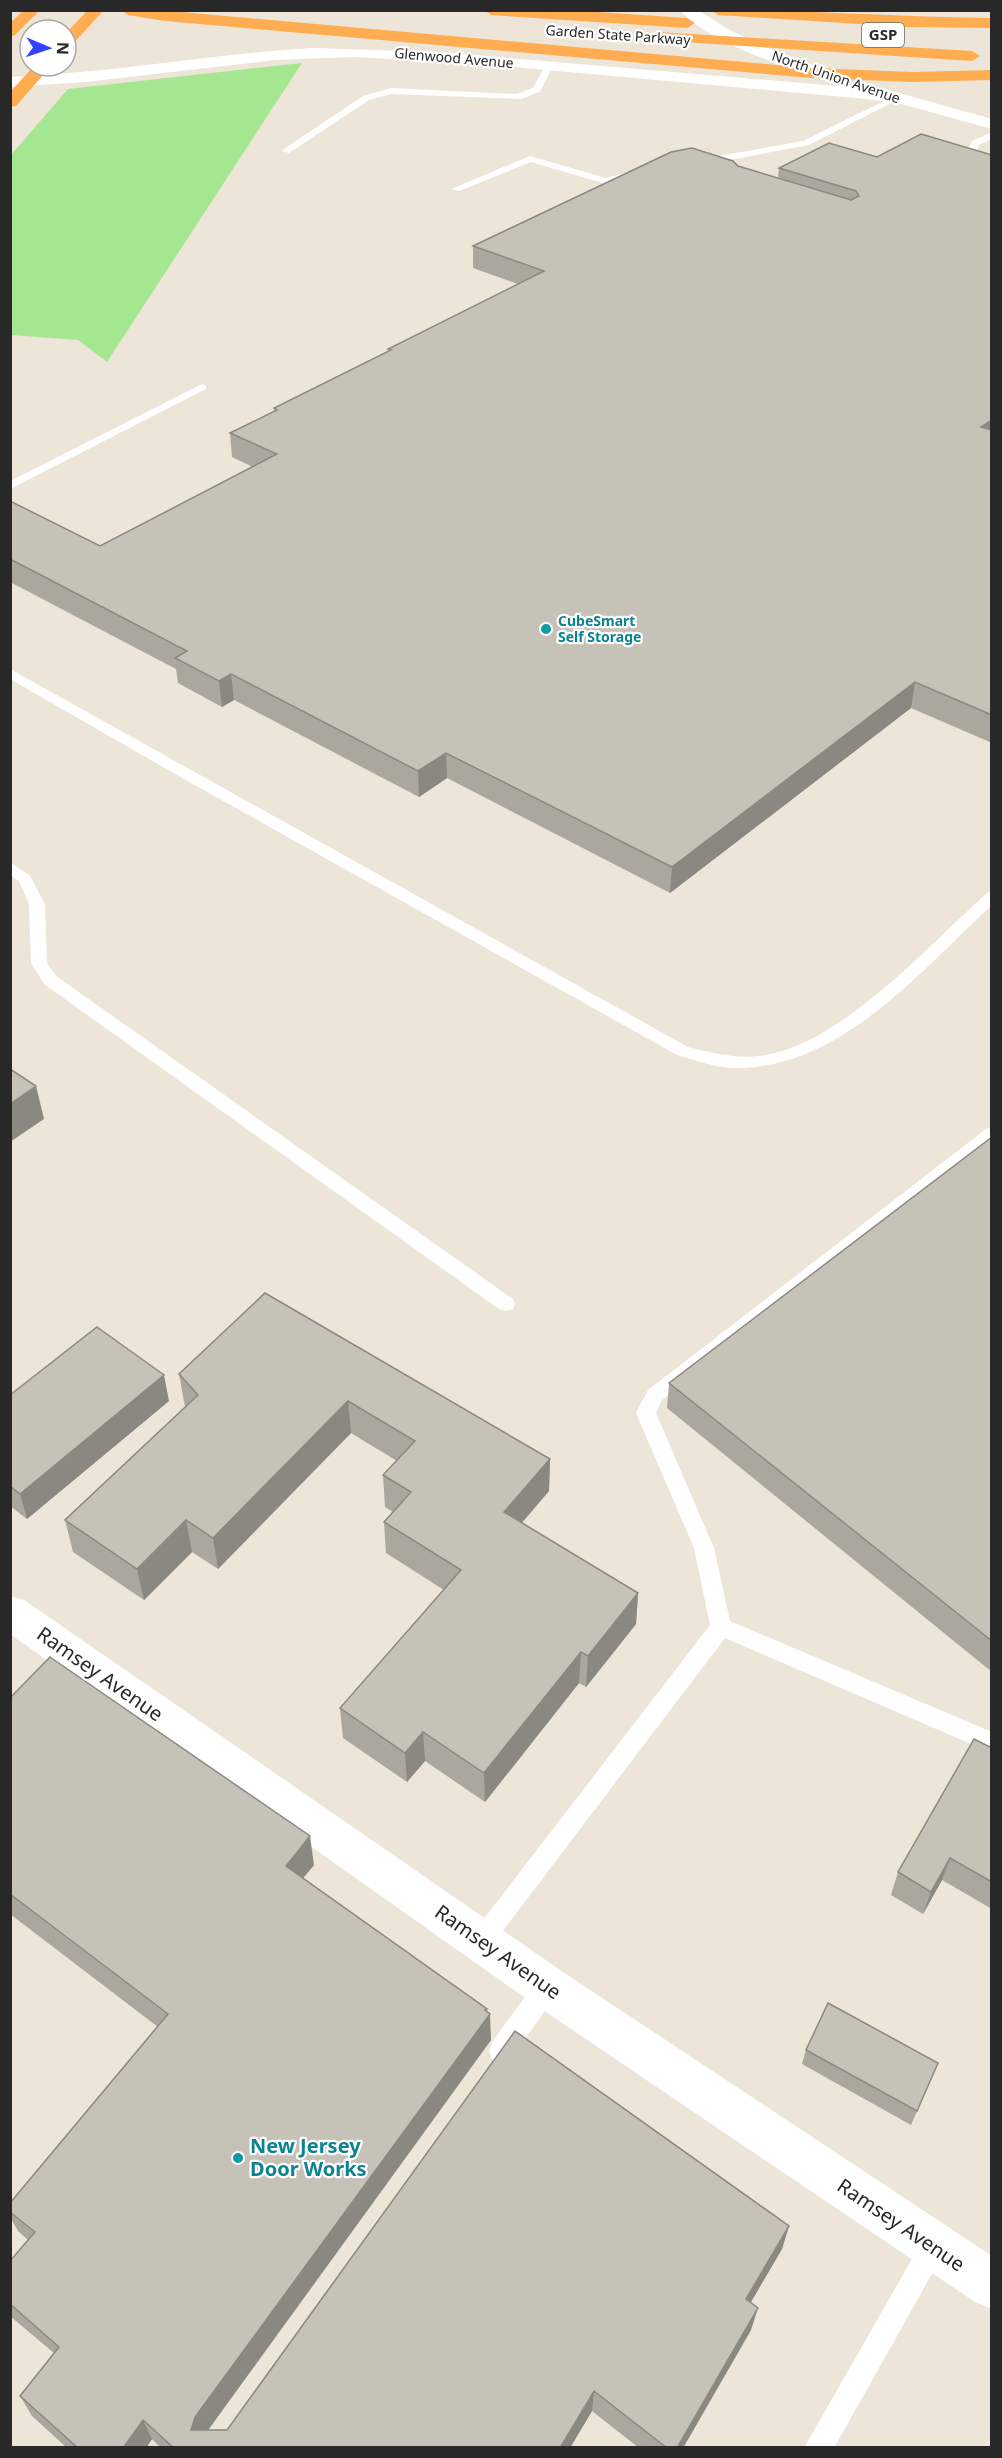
<svg xmlns="http://www.w3.org/2000/svg" width="1002" height="2458" viewBox="0 0 1002 2458" font-family="'Noto Sans',sans-serif">
	<style>
		.green { fill: #a5e790 }
		.lines { fill: none; stroke-linecap: round; stroke-linejoin: round }
		.lane { fill: #fff; fill-rule: evenodd }
		.secondary { fill: #fff; fill-rule: evenodd }
		.highway { fill: #ffad50; fill-rule: evenodd }
		.wall { fill: #aba79e }
		.shaded-wall { fill: #8b8881 }
		.building { fill: #c7c2b8; stroke: #8b8881; stroke-width: 1.5 }
		.culture-dot { fill: #0f9aa8; stroke: #fff; stroke-width: 2 }
		.labels { text-anchor: middle; stroke-width: 4.5; stroke-linejoin: round; paint-order: stroke }
		.far-street-label { font-size: 14px; fill: #282828; stroke: #fff }
		.far-culture-label { font-size: 14px; font-weight: bold; fill: #0d838f; stroke: #fff; text-anchor: start }
		.shield { fill: #fff; stroke: #686868; stroke-width: 1.5 }
		.shield-label { font-size: 15px; font-weight: bold; fill: #282828 }
		.near-street-label { font-size: 20px; fill: #282828; stroke: #fff }
		.near-culture-label { font-size: 20px; font-weight: bold; fill: #0d838f; stroke: #fff; text-anchor: start }
	</style>
	<rect width="100%" height="100%" fill="#ece5d8"/>
	<!-- green -->
	<path class="green" d="M 302,63 L 107,362 L 78,340 L 11,335 L 11,155 L 68,89 Z"/>
	<g class="lines">
		<!-- lane -->
		<path class="lane" d="M 546,64 L 553,66 L 540,92 L 521,99 L 391,94 L 369,100 L 289,153 L 281,151 L 363,96 L 391,88 L 517,94 L 533,88 Z
			M 894,96 L 901,98 L 809,145 L 702,165 L 697,162 L 702,159 L 803,141 Z
			M 992,132 L 992,139 L 979,145 L 977,151 L 992,159 L 992,166 L 967,152 L 972,141 Z
			M 530,156 L 606,178 L 636,170 L 641,173 L 606,184 L 531,162 L 459,191 L 451,189 Z
			M 202,384 L 206,385 L 206,389 L 10,489 L 10,481 Z
			M 10,669 L 688,1047 C 713,1053 738,1060 765,1055 C 842,1043 929,945 987,893 L 992,891 L 992,905 C 918,973 839,1071 731,1068 C 714,1067 694,1060 677,1055 L 175,774 L 10,679 Z
			M 10,862 L 30,876 L 45,904 L 47,963 L 56,976 L 513,1299 L 515,1304 L 513,1309 L 506,1311 L 499,1309 L 44,984 L 31,963 L 29,904 L 19,881 L 10,875 Z
			M 992,1127 L 992,1142 L 662,1400 L 656,1413 L 714,1548 L 730,1621 L 992,1732 L 992,1753 L 725,1638 L 489,1949 L 481,1952 L 473,1949 L 469,1941 L 473,1933 L 710,1625 L 694,1548 L 636,1413 L 648,1390 L 986,1129 Z
			M 547,1975 L 556,1979 L 559,1987 L 556,1995 L 510,2060 L 501,2063 L 492,2060 L 489,2051 L 492,2042 L 538,1979 Z
			M 933,2234 L 942,2238 L 946,2247 L 942,2256 L 834,2448 L 804,2448 L 924,2238 Z"/>
		<!-- secondary -->
		<path class="secondary" d="M 680,10 L 698,10 L 726,28 L 762,46 L 837,74 L 839,77 L 837,80 L 825,80 C 787,68 705,41 680,10 Z
			M 313,48 L 439,52 L 872,89 L 878,87 L 992,119 L 992,129 L 898,103 L 866,99 L 481,64 L 355,57 L 275,60 L 86,82 L 10,87 L 10,77 C 112,73 212,54 313,48 Z
			M 10,1596 L 24,1600 L 563,1972 L 992,2256 L 992,2309 L 975,2302 L 531,2002 L 10,1634 Z"/>
		<!-- highway -->
		<path class="highway" d="M 24,10 L 40,10 L 15,35 L 10,37 L 10,23 Z
			M 88,10 L 104,10 L 72,45 L 66,47 L 66,33 Z
			M 121,10 L 159,10 L 811,68 L 913,72 L 992,70 L 992,80 L 913,82 L 811,78 L 165,21 L 128,15 Z
			M 484,10 L 567,10 L 687,18 L 695,23 L 687,28 L 491,15 Z
			M 711,10 C 805,10 898,17 992,18 L 992,28 L 905,27 L 718,15 Z
			M 658,32 L 972,51 L 980,56 L 972,61 L 652,40 L 650,37 Z
			M 34,66 L 51,66 L 16,106 L 10,107 L 10,92 Z"/>
	</g>
	<!-- wall -->
	<path class="wall" d="M 992,155 L 992,743 L 911,708 L 670,893 L 447,778 L 419,797 L 234,700 L 222,707 L 178,683 L 176,669 L 10,582 L 10,501 L 100,546 L 253,467 L 232,457 L 230,433 L 274,411 L 274,408 L 389,351 L 388,349 L 518,284 L 473,268 L 473,246 L 738,166 L 778,178 L 779,168 L 877,157 Z
		M 992,1137 L 992,1672 L 667,1408 L 669,1383 Z
		M 265,1293 L 550,1459 L 549,1491 L 522,1523 L 638,1593 L 636,1624 L 586,1687 L 579,1683 L 485,1802 L 425,1761 L 407,1782 L 343,1738 L 340,1708 L 444,1590 L 386,1553 L 384,1522 L 393,1512 L 385,1507 L 383,1475 L 397,1461 L 351,1433 L 218,1569 L 192,1552 L 144,1600 L 73,1552 L 65,1520 L 185,1407 L 179,1374 Z
		M 10,1395 L 169,1401 L 27,1519 L 10,1506 Z
		M 10,1698 L 314,1865 L 303,1878 L 487,2011 L 491,2040 L 208,2430 L 227,2430 L 789,2226 L 782,2249 L 750,2303 L 751,2330 L 683,2448 L 639,2448 L 592,2411 L 570,2448 L 161,2448 L 152,2439 L 146,2448 L 67,2448 L 32,2416 L 20,2396 L 54,2353 L 10,2316 L 10,2261 L 28,2240 L 18,2231 L 10,2217 L 10,2203 L 158,2027 L 10,1914 Z
		M 992,1748 L 992,1909 L 942,1880 L 923,1914 L 891,1895 L 898,1872 Z
		M 806,2050 L 932,2077 L 911,2125 L 802,2064 Z"/>
	<!-- shaded-wall -->
	<path class="shaded-wall" d="M 992,420 L 992,441 L 981,427 Z
		M 231,674 L 234,700 L 222,707 L 219,681 Z
		M 915,682 L 911,708 L 670,893 L 672,867 Z
		M 446,753 L 447,778 L 419,797 L 418,771 Z
		M 36,1086 L 44,1119 L 10,1142 L 10,1104 Z
		M 164,1375 L 169,1401 L 27,1519 L 20,1494 Z
		M 348,1401 L 351,1433 L 218,1569 L 213,1538 Z
		M 550,1459 L 549,1491 L 504,1543 L 504,1512 Z
		M 186,1520 L 192,1552 L 144,1600 L 137,1569 Z
		M 638,1593 L 636,1624 L 586,1687 L 588,1656 Z
		M 581,1652 L 579,1683 L 485,1802 L 484,1773 Z
		M 423,1732 L 425,1761 L 407,1782 L 405,1753 Z
		M 310,1836 L 314,1865 L 290,1894 L 286,1866 Z
		M 950,1858 L 942,1880 L 923,1914 L 931,1892 Z
		M 487,2009 L 487,2019 L 490,2014 L 491,2040 L 203,2437 L 191,2430 L 195,2417 Z
		M 789,2226 L 782,2249 L 740,2321 L 746,2299 Z
		M 758,2308 L 751,2330 L 683,2448 L 677,2448 Z
		M 594,2391 L 592,2411 L 570,2448 L 560,2448 Z
		M 143,2420 L 152,2439 L 146,2448 L 123,2448 Z"/>
	<!-- building -->
	<path class="building" d="M 921,134 L 992,155 L 992,420 L 981,427 L 992,430 L 992,715 L 915,682 L 672,867 L 446,753 L 418,771 L 231,674 L 219,681 L 175,658 L 187,651 L 10,559 L 10,501 L 100,546 L 277,454 L 230,433 L 277,410 L 274,408 L 391,350 L 388,349 L 544,271 L 473,246 L 671,152 L 692,148 L 733,161 L 738,166 L 851,200 L 859,196 L 856,191 L 779,168 L 829,143 L 877,157 Z
		M 10,1069 L 36,1086 L 10,1104 Z
		M 992,1137 L 992,1641 L 669,1383 Z
		M 265,1293 L 550,1459 L 504,1512 L 638,1593 L 588,1656 L 581,1652 L 484,1773 L 423,1732 L 405,1753 L 340,1708 L 461,1570 L 384,1522 L 411,1492 L 383,1475 L 415,1441 L 348,1401 L 213,1538 L 186,1520 L 137,1569 L 65,1520 L 198,1395 L 179,1374 Z
		M 97,1327 L 164,1375 L 20,1494 L 10,1486 L 10,1395 Z
		M 50,1657 L 310,1836 L 286,1866 L 487,2009 L 485,2010 L 490,2014 L 195,2417 L 191,2430 L 227,2430 L 515,2031 L 789,2226 L 746,2299 L 758,2308 L 677,2448 L 667,2448 L 594,2391 L 560,2448 L 174,2448 L 143,2420 L 123,2448 L 78,2448 L 20,2396 L 59,2347 L 10,2304 L 10,2261 L 35,2232 L 10,2212 L 10,2203 L 168,2014 L 10,1894 L 10,1698 Z
		M 974,1739 L 992,1748 L 992,1882 L 950,1858 L 931,1892 L 898,1872 Z
		M 828,2003 L 938,2063 L 917,2111 L 806,2050 Z"/>
	<!-- markers -->
	<g class="culture-dot">
		<circle cx="546" cy="629" r="6"/>
		<circle cx="238" cy="2158" r="6"/>
	</g>
	<g class="labels">
		<!-- far-street labels -->
		<g class="far-street-label">
			<text transform="translate(618 35) rotate(4)" y="5">Garden State Parkway</text>
			<text transform="translate(454 58) rotate(5)" y="5">Glenwood Avenue</text>
			<text transform="translate(836 77) rotate(19)" y="5">North Union Avenue</text>
		</g>
		<!-- far-culture labels -->
		<g class="far-culture-label">
			<text x="558" y="626">CubeSmart<tspan x="558" dy="16">Self Storage</tspan></text>
		</g>
		<!-- shield labels -->
		<rect class="shield" x="862" y="23" width="42" height="24" rx="4.5"/>
		<g class="shield-label">
			<text x="883" y="40">GSP</text>
		</g>
		<!-- near-street labels -->
		<g class="near-street-label">
			<text transform="translate(100 1674) rotate(35)" y="7">Ramsey Avenue</text>
			<text transform="translate(498 1952) rotate(35)" y="7">Ramsey Avenue</text>
			<text transform="translate(901 2225) rotate(34)" y="7">Ramsey Avenue</text>
		</g>
		<!-- near-culture labels -->
		<g class="near-culture-label">
			<text x="250" y="2153">New Jersey<tspan x="250" dy="23">Door Works</tspan></text>
		</g>
	</g>
	<!-- border -->
	<rect width="1002" height="2458" fill="none" stroke="#282828" stroke-width="24"/>
	<!-- north arrow -->
	<g transform="translate(48 48) rotate(92)"><circle r="28" fill="#ffffff" stroke="#a9a9a9" stroke-width="1.5"/>
	<path d="M0-4.5L10 22L0 15L-10 22Z" fill="#3243ff"/>
	<text y="-9" font-size="16" font-weight="bold" text-anchor="middle" fill="#282828">N</text>
	</g>
</svg>
